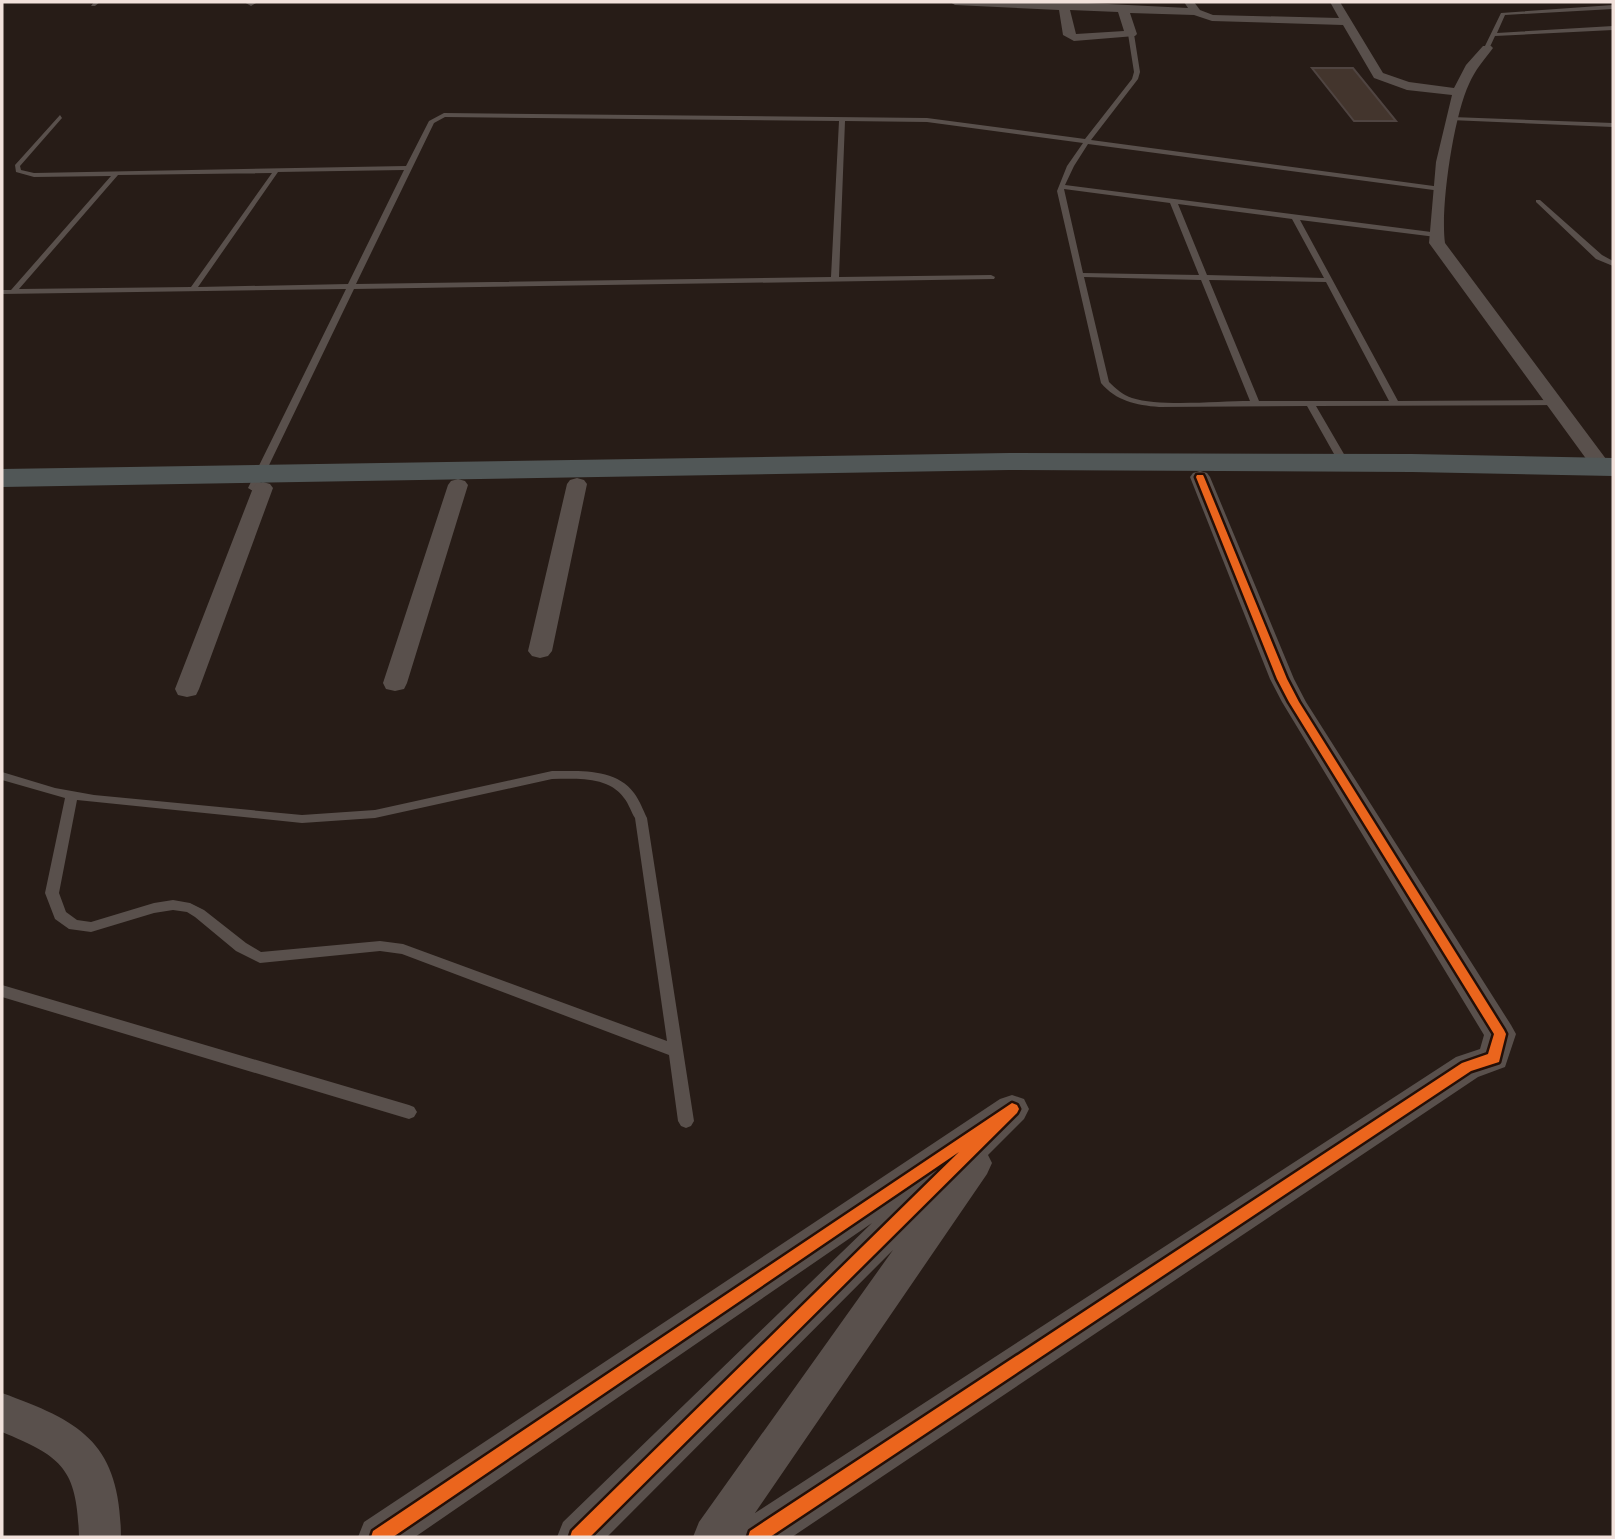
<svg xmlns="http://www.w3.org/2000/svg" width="1615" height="1539" viewBox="0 0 1615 1539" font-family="'Nunito Sans',sans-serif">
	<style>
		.building { fill: #43352d; stroke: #4f4441; stroke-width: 2 }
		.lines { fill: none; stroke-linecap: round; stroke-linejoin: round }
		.lane { fill: #59504c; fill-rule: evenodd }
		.street { fill: #59504c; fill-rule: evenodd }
		.primary { fill: #515757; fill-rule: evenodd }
		.cycleway-casing { stroke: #240f07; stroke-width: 5 }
		.cycleway { fill: #eb651d; fill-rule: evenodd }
	</style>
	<rect width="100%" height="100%" fill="#271c17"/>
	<!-- building -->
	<path class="building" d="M 1312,68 L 1353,68 L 1396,121 L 1354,121 Z"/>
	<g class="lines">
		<!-- lane -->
		<path class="lane" d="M 94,2 L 100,2 L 95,6 L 91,6 Z
			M 1613,5 L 1613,9 L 1505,15 L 1497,33 L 1613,26 L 1613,30 L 1495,36 L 1489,49 L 1484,48 L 1501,13 Z
			M 1131,32 L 1134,34 L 1140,72 L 1138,79 L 1091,140 L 1441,187 L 1444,189 L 1441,191 L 1088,144 L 1074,166 L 1065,185 L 1439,233 L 1439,237 L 1436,237 L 1300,220 L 1398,401 L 1554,400 L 1557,401 L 1557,405 L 1316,406 L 1348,461 L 1343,464 L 1338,461 L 1307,406 L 1159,407 C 1136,405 1116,401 1101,383 L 1057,191 L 1067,166 L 1083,143 L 927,122 L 845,121 L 839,277 L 991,275 L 995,277 L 994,279 L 354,289 L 258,488 L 253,491 L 248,488 L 346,289 L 2,294 L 2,290 L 11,290 L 111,176 L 34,177 L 16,172 L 15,165 L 60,115 L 62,118 L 20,166 L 21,170 L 34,173 L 406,166 L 429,121 L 444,113 L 927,118 L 1085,139 L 1132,79 L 1134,72 L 1128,34 ZM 445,117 L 839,121 L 831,277 L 356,284 L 434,123 ZM 404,170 L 348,284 L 198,287 L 278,172 ZM 272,173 L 191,287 L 19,289 L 118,175 ZM 1064,189 L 1170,203 L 1199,275 L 1083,273 ZM 1178,204 L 1292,219 L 1324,278 L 1207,275 ZM 1084,277 L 1201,280 L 1250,401 C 1219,401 1160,407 1132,398 C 1123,395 1116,389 1109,382 ZM 1209,280 L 1326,282 L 1389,401 L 1259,401 Z
			M 1452,117 L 1613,123 L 1613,127 L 1450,120 Z
			M 1536,200 L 1540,200 L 1602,255 L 1613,261 L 1613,266 L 1596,259 L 1536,202 Z
			M 552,771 C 580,771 616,768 634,793 C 640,801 643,810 647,818 L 694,1121 L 691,1126 L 686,1128 L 681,1126 L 678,1121 L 669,1055 L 402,954 L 380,951 L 260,963 L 236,951 L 195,917 L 187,912 L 173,910 L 154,913 L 91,932 L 69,929 L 55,919 L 45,893 L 65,798 L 2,780 L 2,772 L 55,788 L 94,795 L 302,815 L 375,810 ZM 552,779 C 577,779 608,776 624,798 C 629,804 631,812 635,818 L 667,1041 L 403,944 L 380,941 L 261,952 L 246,943 L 204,910 L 190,903 L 173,900 L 154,903 L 91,922 L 77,920 L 66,912 L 59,893 L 77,800 L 302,823 L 375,818 Z
			M 2,985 L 409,1105 L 414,1107 L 417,1112 L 414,1117 L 409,1119 L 2,997 Z"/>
		<!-- street -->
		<path class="street" d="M 244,2 L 256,2 L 256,3 L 251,6 Z
			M 950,2 L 1068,2 L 1188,8 L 1184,2 L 1194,2 L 1200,10 L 1213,15 L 1339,18 L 1330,2 L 1340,2 L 1383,73 L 1409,82 L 1454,88 L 1466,65 L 1483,46 L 1491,46 L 1493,48 C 1484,60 1475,70 1469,84 C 1454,115 1440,207 1445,243 L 1609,463 L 1612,467 L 1609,471 L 1595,471 L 1429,243 L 1436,162 L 1452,95 L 1407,90 L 1374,78 L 1343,25 L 1212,21 L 1194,15 L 1130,13 L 1137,34 L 1135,36 L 1074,41 L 1063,35 L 1059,10 L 955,5 ZM 1070,10 L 1118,12 L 1124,31 L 1076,34 Z
			M 1200,471 L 1207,473 L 1210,477 L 1294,679 L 1306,702 L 1511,1025 L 1516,1034 L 1505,1067 L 1478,1077 L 792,1537 L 693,1537 L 699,1522 L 893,1250 L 607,1537 L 557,1537 L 563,1522 L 872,1223 L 415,1537 L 358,1537 L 364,1522 L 1000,1099 L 1012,1095 L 1024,1099 L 1029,1109 L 1024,1119 L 988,1155 L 992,1163 L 987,1174 L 755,1513 L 1456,1057 L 1480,1049 L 1484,1035 L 1282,702 L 1270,679 L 1190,477 L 1193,473 Z
			M 577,478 L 584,480 L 587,484 L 552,651 L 548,656 L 540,658 L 532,656 L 528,651 L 567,484 L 570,480 Z
			M 458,479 L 465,481 L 468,485 L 407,683 L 404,689 L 395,691 L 386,689 L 383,683 L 448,485 L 451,481 Z
			M 263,482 L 270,484 L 273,488 L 199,689 L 196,695 L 187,697 L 178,695 L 175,689 L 253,488 L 256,484 Z
			M 2,1393 C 82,1422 120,1443 121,1537 L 79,1537 C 77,1469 63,1457 2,1432 Z"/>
		<!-- primary -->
		<path class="primary" d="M 1009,453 L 1412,454 L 1613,458 L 1613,476 L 1412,472 L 1009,470 L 2,487 L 2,469 Z"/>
		<defs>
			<path id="cycleway" d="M 1197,475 L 1203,475 L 1204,477 L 1287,679 L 1299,702 L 1504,1030 L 1506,1034 L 1499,1062 L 1471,1071 L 770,1537 L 748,1537 L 750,1531 L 1462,1063 L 1488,1054 L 1494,1034 L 1289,702 L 1277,679 L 1196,477 Z
				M 1012,1103 L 1017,1105 L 1019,1109 L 1017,1113 L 590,1537 L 570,1537 L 572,1531 L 959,1152 L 393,1537 L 371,1537 L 373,1531 Z"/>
		</defs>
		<!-- cycleway casing -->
		<use href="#cycleway" class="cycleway-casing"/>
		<!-- cycleway -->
		<use href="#cycleway" class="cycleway"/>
	</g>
	<!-- border -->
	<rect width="1615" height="1539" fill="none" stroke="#f1e1db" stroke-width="7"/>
</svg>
